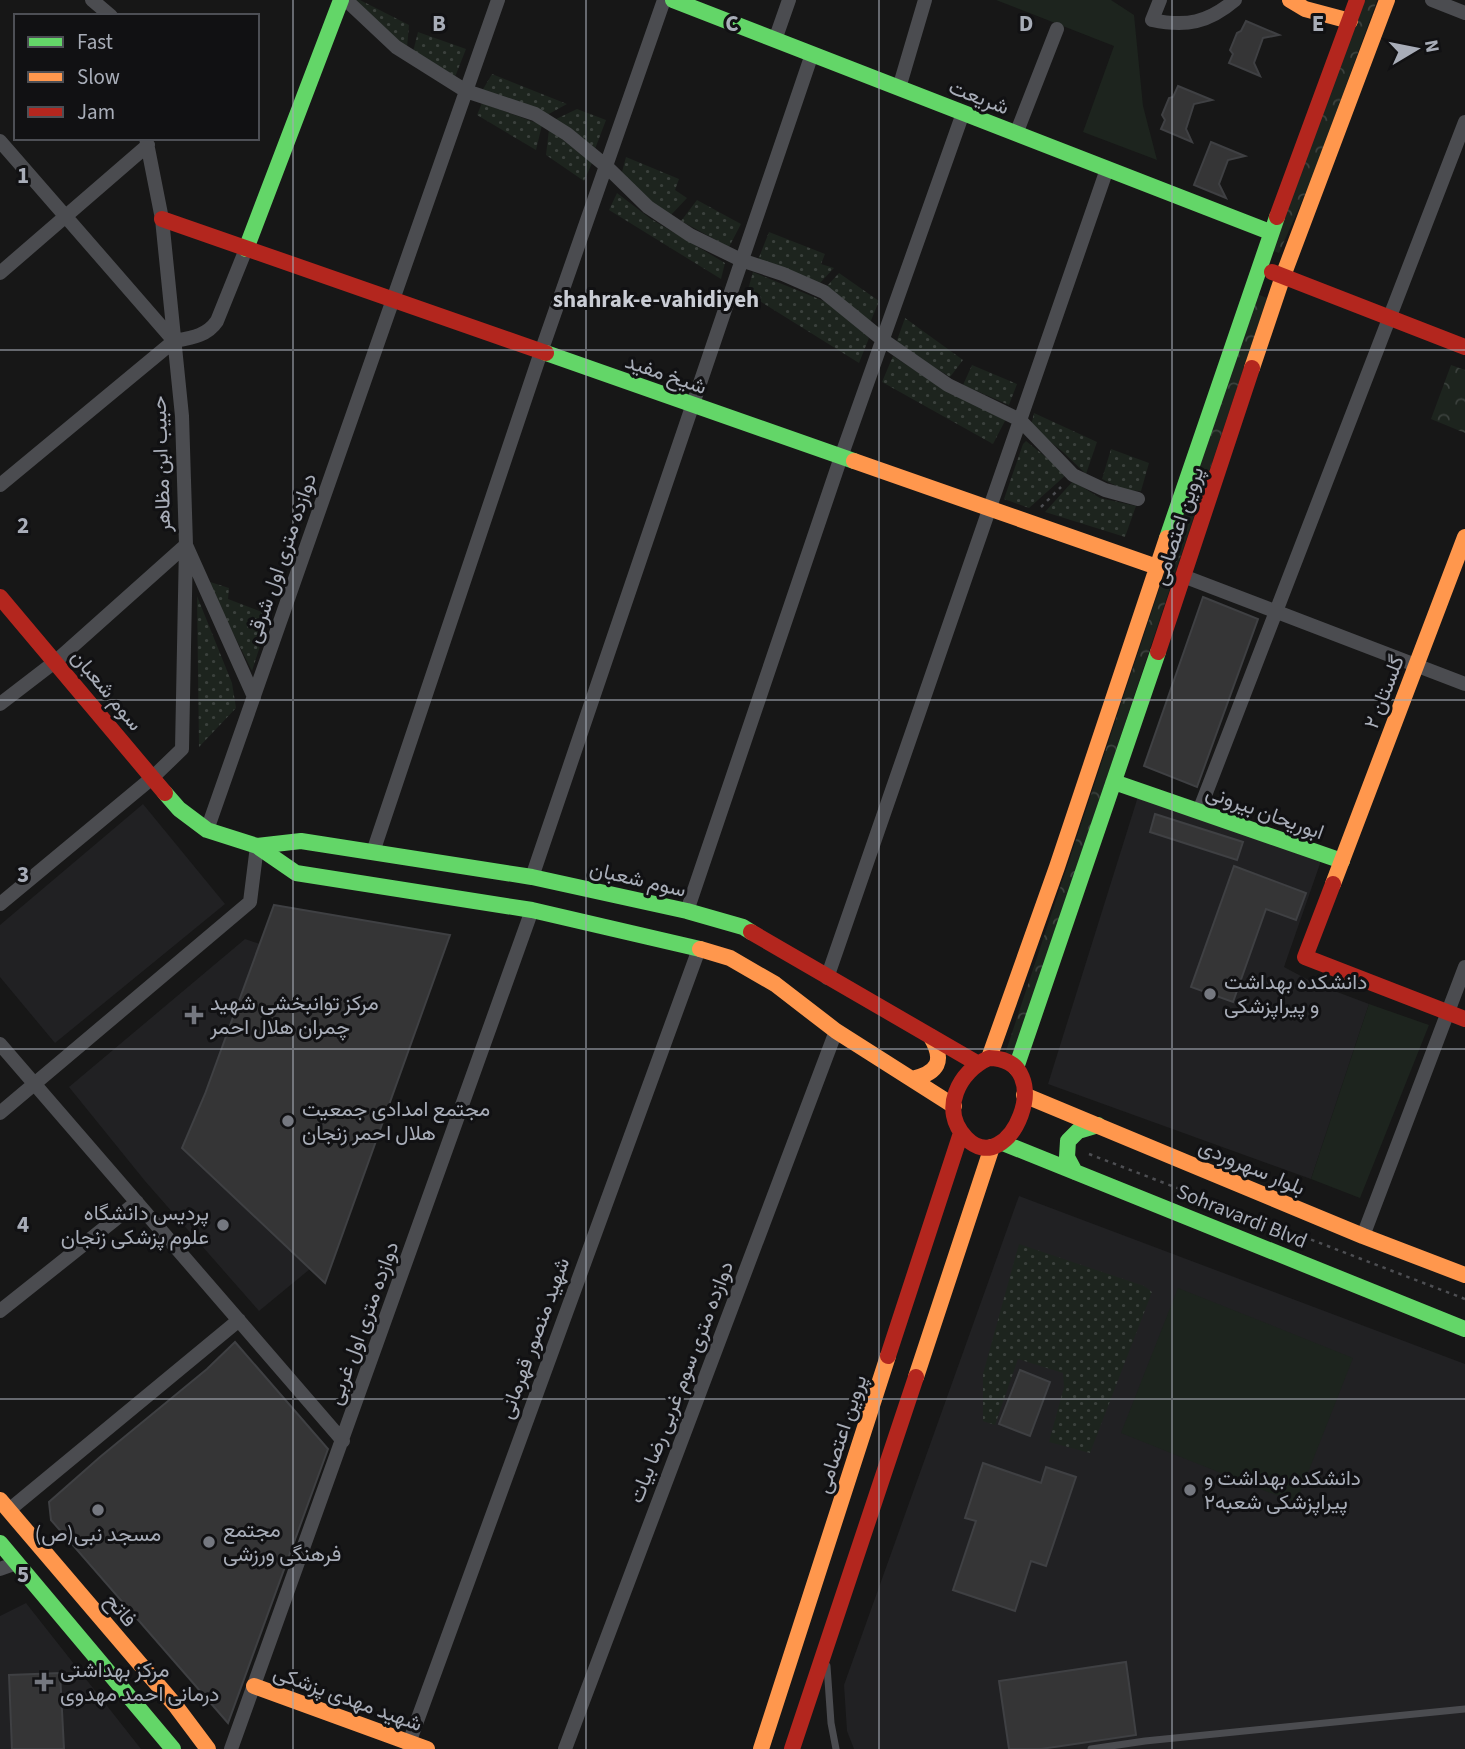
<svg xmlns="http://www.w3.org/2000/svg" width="1465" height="1749" viewBox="0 0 1465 1749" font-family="'Source Sans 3',Vazirmatn,sans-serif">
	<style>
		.built { fill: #212123 }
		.grass { fill: url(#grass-dots) }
		.forest { fill: url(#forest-crowns) }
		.park { fill: #1d241e }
		.building { fill: #353536; stroke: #3f4043; stroke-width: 2 }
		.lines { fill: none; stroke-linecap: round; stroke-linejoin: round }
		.path { stroke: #4d4e52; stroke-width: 2.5; stroke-dasharray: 3.5 5; stroke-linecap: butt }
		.lane { stroke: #4b4c50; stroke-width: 7 }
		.street { stroke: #4b4c50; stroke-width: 14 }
		.fast { stroke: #63d668; stroke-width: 16 }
		.slow { stroke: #ff974d; stroke-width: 16 }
		.jam { stroke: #b3261e; stroke-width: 16 }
		.grid { fill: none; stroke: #a8adb8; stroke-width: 2; stroke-opacity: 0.55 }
		.poi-dot { fill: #757880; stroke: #111113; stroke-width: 2.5 }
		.labels { text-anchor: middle; stroke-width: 6; stroke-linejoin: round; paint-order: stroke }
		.street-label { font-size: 21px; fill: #a8adb8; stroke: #111113 }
		.poi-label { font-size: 21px; fill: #a8adb8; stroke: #111113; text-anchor: start }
		.neighbourhood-label { font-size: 23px; font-weight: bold; fill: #c9ccd4; stroke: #111113 }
		.grid-label { font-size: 23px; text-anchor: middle; font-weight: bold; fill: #a8adb8; stroke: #111113; stroke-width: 6; stroke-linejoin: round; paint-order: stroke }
	</style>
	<defs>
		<pattern id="grass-dots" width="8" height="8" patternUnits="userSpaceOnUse" patternTransform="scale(1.75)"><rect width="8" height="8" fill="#1d241e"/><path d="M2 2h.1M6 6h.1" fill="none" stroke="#3b413d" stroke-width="1.8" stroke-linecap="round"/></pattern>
		<pattern id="forest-crowns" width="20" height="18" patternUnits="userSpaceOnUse" patternTransform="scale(1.75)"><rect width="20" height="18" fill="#1d241e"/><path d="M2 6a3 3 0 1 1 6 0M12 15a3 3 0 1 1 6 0" fill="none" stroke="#3b413d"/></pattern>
	</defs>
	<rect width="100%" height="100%" fill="#171717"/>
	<!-- built -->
	<path class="built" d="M 1140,790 L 1323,855 L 1284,967 L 1316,984 L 1369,1004 L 1311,1179 L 1048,1084 Z
		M 143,804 L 225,904 L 55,1043 L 0,977 L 0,925 Z
		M 245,939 L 260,944 L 310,1269 L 259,1311 L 145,1181 L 69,1087 Z
		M 1019,1196 L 1465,1364 L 1465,1749 L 854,1749 L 847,1731 L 844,1685 Z
		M 26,1603 L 141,1749 L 0,1749 L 0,1616 Z"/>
	<!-- grass -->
	<path class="grass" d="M 354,0 L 360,0 L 409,25 L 407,48 Z
		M 418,32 L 466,49 L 455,77 L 413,52 Z
		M 492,74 L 567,104 L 547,115 L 482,91 Z
		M 482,103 L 542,125 L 536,150 L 477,115 Z
		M 577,109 L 606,120 L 595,149 L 554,120 Z
		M 549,129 L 592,163 L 584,181 L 546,155 Z
		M 626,157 L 679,179 L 675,190 L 687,198 L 670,216 L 648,201 L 622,172 Z
		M 617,193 L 651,219 L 725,263 L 721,279 L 609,210 Z
		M 697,200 L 741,224 L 729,247 L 681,221 Z
		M 769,232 L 825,254 L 821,264 L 834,268 L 819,284 L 758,260 Z
		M 753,272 L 831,304 L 869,338 L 859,363 L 747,293 Z
		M 839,273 L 879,301 L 870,323 L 827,286 Z
		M 905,318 L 963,360 L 950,377 L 896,343 Z
		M 893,356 L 946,391 L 1006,419 L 993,444 L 882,382 Z
		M 972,365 L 1017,384 L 1009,405 L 963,385 Z
		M 1034,413 L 1097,442 L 1086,474 L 1063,452 L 1031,426 Z
		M 1026,441 L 1067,474 L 1029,508 L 1004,499 L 1023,444 Z
		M 1111,449 L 1149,463 L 1141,491 L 1125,490 L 1102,479 Z
		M 1073,481 L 1100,498 L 1136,506 L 1125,537 L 1045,512 Z
		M 207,581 L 229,588 L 228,599 L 270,615 L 252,671 Z
		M 197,596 L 232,683 L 236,708 L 199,747 Z
		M 1019,1244 L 1144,1286 L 1152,1292 L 1090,1453 L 1049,1442 L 1064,1387 L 1063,1373 L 1018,1359 L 995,1425 L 983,1421 L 983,1374 Z"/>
	<!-- forest -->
	<path class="forest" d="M 1365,0 L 1377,0 L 1313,176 L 1279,253 L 1271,250 Z
		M 1257,294 L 1267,298 L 1012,1061 L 1004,1057 Z
		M 1451,365 L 1465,370 L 1465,433 L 1431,419 Z"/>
	<!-- park -->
	<path class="park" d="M 996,0 L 1111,0 L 1134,15 L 1143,106 L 1157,160 L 1083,132 L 1114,46 Z
		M 1369,1004 L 1429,1025 L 1360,1198 L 1311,1179 Z
		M 1178,1288 L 1353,1358 L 1296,1503 L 1121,1433 Z"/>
	<!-- building -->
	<path class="building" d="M 1246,21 L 1279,35 L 1263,38 L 1254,63 L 1260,76 L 1229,63 L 1233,54 L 1230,50 L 1237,33 L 1241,31 Z
		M 1178,86 L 1212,100 L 1194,104 L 1186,129 L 1192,142 L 1161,129 L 1165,120 L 1162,115 L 1169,98 L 1173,97 Z
		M 1211,142 L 1245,156 L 1228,160 L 1219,184 L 1226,198 L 1194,185 Z
		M 1203,597 L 1258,619 L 1197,787 L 1144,766 Z
		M 1155,814 L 1243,842 L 1237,860 L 1150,832 Z
		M 1234,866 L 1306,893 L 1296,920 L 1266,909 L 1233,1002 L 1191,987 Z
		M 274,905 L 450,935 L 325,1283 L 182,1148 L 205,1094 Z
		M 235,1342 L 328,1449 L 228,1723 L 51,1520 L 49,1502 L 100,1457 L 207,1369 Z
		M 1020,1370 L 1050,1382 L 1030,1436 L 999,1424 Z
		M 983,1463 L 1041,1483 L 1046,1467 L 1076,1477 L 1046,1566 L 1031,1561 L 1015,1611 L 953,1590 L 976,1521 L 965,1518 Z
		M 1126,1662 L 1136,1735 L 1041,1749 L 1009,1749 L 999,1681 Z
		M 60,1673 L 64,1749 L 12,1749 L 9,1675 Z"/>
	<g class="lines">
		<!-- path -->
		<path class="path" d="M 1041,507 L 1061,487
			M 1089,1154 L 1465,1299"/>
		<!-- lane -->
		<path class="lane" d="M 827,1666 L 831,1723 L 836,1749
			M 1091,1749 L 1145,1741 L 1465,1709"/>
		<!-- street -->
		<path class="street" d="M 92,0 L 111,16
			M 346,0 L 396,47 L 466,91 L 535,114 L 567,134 L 606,166 L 648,207 L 690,235 L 741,260 L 783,274 L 824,292 L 883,340 L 948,385 L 1020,420 L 1073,475 L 1105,490 L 1138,499
			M 1160,0 L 1152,20 C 1186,27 1208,23 1235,0
			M 1432,0 L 1465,13
			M 775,40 L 789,0
			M 899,88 L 925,0
			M 1016,134 L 1057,29
			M 0,141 L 174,341
			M 0,273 L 148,145
			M 0,485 L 174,341 C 191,338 207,336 217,321 L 246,249
			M 1183,576 L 1465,684
			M 0,704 L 56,661 L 186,545 L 254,697
			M 1199,811 L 1465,122
			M 207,830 L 498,0
			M 373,852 L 541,352 L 664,0
			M 532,877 L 812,54
			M 0,904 L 152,778 L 182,749 L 186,545 L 182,416 L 162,219 L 146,138
			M 687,911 L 841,457 L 963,113
			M 827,978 L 1107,169
			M 0,1044 L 343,1441
			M 0,1113 L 250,902 L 257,846
			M 1363,1236 L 1465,967
			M 0,1311 L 137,1202
			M 9,1510 L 239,1320
			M 0,1569 L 17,1563
			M 231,1749 L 532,910
			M 409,1749 L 409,1743 L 699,949
			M 565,1749 L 836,1031"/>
		<!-- fast -->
		<path class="fast" d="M 673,0 L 1270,232
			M 246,249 L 341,0
			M 546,353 L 854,461
			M 1167,538 L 1277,217
			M 1114,782 L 1342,861
			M 165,793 L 179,809 L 207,830 L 257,846 L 296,873 L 532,910 L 700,949
			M 257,846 L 301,841 L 532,877 L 687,911 L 743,927 L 751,932
			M 1016,1068 L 1158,652
			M 1003,1143 L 1465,1329
			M 1075,1172 L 1067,1157 L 1068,1141 L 1078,1131 L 1098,1125
			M 0,1543 L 173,1749"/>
		<!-- slow -->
		<path class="slow" d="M 1290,0 L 1305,9 L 1350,21
			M 1252,368 L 1283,276 L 1387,0
			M 854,461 L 1157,567
			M 1333,884 L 1465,537
			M 700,949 L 730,958 L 775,984 L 836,1031 L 954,1106
			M 989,1058 L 1057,867 L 1167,538
			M 912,1079 C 938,1073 945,1061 931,1037
			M 1024,1095 L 1363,1236 L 1465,1275
			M 916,1377 L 992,1147
			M 0,1500 L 175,1705 L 208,1749
			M 254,1686 L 427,1749
			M 761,1749 L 888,1356"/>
		<!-- jam -->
		<path class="jam" d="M 1277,217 L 1357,0
			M 162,219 L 546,353
			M 1272,272 L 1465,347
			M 0,597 L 165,793
			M 1158,652 L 1252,368
			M 1333,884 L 1305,957 L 1465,1019
			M 751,932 L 975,1062
			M 989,1058 C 1061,1059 1009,1183 966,1138 C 939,1110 959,1071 989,1058 Z
			M 888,1356 L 961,1133
			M 792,1749 L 916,1377"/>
	</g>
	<!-- grid -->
	<path class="grid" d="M 293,0 L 293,1749M 586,0 L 586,1749M 879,0 L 879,1749M 1172,0 L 1172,1749M 0,350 L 1465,350M 0,700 L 1465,700M 0,1049 L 1465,1049M 0,1399 L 1465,1399"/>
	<!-- markers -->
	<g class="poi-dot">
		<circle cx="1210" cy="994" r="7"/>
		<path d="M190.5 1004.5h7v7h7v7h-7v7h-7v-7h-7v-7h7z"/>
		<circle cx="288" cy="1121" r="7"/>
		<circle cx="223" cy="1225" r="7"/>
		<circle cx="1190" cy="1490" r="7"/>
		<circle cx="98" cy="1510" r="7"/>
		<circle cx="209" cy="1542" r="7"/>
		<path d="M40.5 1671.5h7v7h7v7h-7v7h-7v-7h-7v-7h7z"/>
	</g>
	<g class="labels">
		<!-- street labels -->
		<g class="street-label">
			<text transform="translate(979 97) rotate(21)" y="7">شریعت</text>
			<text transform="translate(666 374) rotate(19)" y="7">شیخ مفید</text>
			<text transform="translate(161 464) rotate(-92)" y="7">حبیب ابن مظاهر</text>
			<text transform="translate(1178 526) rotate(-72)" y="7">پروین اعتصامی</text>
			<text transform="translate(281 558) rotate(-71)" y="7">دوازده متری اول شرقی</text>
			<text transform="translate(107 690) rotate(50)" y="7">سوم شعبان</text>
			<text transform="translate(1384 692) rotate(-69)" y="7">گلستان ۲</text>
			<text transform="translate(1265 812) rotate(20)" y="7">ابوریحان بیرونی</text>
			<text transform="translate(638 879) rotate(13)" y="7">سوم شعبان</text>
			<text transform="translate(1252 1167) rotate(23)" y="7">بلوار سهروردی</text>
			<text transform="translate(1242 1216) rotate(22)" y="7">Sohravardi Blvd</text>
			<text transform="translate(363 1323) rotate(-70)" y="7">دوازده متری اول غربی</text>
			<text transform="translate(534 1338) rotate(-70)" y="7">شهید منصور قهرمانی</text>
			<text transform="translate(681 1382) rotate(-69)" y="7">دوازده متری سوم غربی رضا بیات</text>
			<text transform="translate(841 1434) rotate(-72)" y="7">پروین اعتصامی</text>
			<text transform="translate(121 1610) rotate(50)" y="7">فاتح</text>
			<text transform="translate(348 1698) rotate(20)" y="7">شهید مهدی پزشکی</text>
		</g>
		<!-- poi labels -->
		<g class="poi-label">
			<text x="1224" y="989">دانشکده بهداشت<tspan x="1224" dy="24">و پیراپزشکی</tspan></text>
			<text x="210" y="1010">مرکز توانبخشی شهید<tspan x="210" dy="24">چمران هلال احمر</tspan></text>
			<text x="302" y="1116">مجتمع امدادی جمعیت<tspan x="302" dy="24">هلال احمر زنجان</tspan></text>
			<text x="209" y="1220" text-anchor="end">پردیس دانشگاه<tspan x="209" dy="24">علوم پزشکى زنجان</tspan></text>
			<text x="1204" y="1485">دانشکده بهداشت و<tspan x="1204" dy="24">پیراپزشکى شعبه۲</tspan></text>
			<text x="223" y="1537">مجتمع<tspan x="223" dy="24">فرهنگی ورزشی</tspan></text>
			<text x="98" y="1541" text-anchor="middle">مسجد نبی(ص)</text>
			<text x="60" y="1677">مرکز بهداشتی<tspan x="60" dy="24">درمانی احمد مهدوی</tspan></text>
		</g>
		<!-- neighbourhood labels -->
		<g class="neighbourhood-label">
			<text x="656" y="307">shahrak-e-vahidiyeh</text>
		</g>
	</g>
	<g class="grid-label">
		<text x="439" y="31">B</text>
		<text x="732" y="31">C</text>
		<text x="1026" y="31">D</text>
		<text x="1318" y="31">E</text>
		<text x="23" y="183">1</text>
		<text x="23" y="533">2</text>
		<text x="23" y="882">3</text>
		<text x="23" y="1232">4</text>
		<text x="23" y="1582">5</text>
	</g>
	<!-- legend -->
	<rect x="14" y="14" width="245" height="126" fill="#111113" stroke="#4d4f55" stroke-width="2"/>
	<rect x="28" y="37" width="35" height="10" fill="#63d668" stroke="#4d4f55" stroke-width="2"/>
	<text x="77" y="49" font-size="21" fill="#a8adb8">Fast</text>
	<rect x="28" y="72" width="35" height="10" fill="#ff974d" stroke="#4d4f55" stroke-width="2"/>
	<text x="77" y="84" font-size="21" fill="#a8adb8">Slow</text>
	<rect x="28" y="107" width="35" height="10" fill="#b3261e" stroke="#4d4f55" stroke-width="2"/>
	<text x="77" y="119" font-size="21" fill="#a8adb8">Jam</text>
	<!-- north arrow -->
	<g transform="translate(1416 49) rotate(80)" stroke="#111113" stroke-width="5" paint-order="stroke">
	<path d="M0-5L12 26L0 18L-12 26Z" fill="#a8adb8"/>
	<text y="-10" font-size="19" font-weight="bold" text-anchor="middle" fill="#a8adb8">N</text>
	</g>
</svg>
